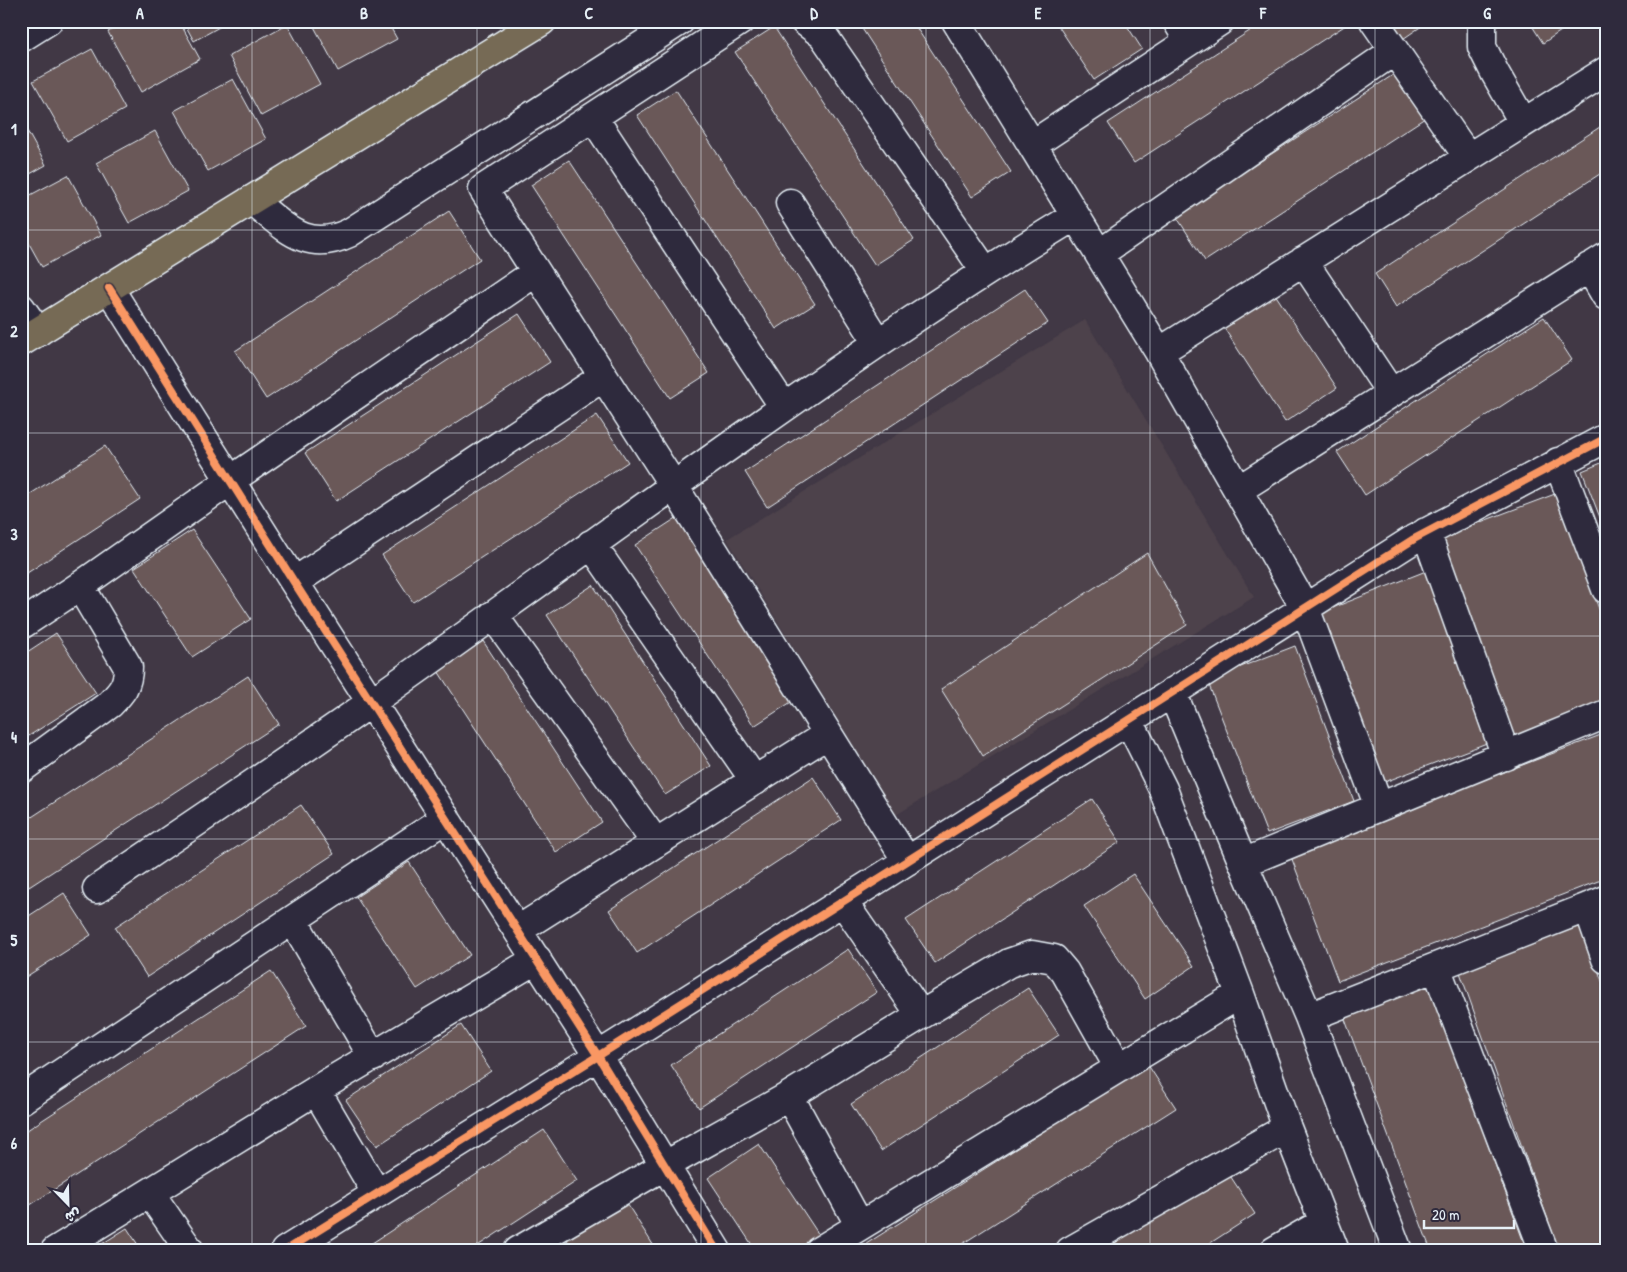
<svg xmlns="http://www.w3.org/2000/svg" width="1627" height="1272" viewBox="0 0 1627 1272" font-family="'Patrick Hand','Playpen Sans Arabic',sans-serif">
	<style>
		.built { fill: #4d424b }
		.building { fill: #6a5858; stroke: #e8f1f8 }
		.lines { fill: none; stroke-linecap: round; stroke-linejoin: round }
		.minor-casing { stroke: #e8f1f8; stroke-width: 31 }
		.major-casing { stroke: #e8f1f8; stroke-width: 31 }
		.minor { stroke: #2f2a3d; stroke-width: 28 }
		.major { stroke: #766a54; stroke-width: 28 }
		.cycleway-casing { stroke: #2f2a3d; stroke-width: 11 }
		.cycleway { stroke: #f99763; stroke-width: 8 }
		.grid { fill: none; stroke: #e8f1f8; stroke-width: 1; stroke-opacity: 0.55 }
		.neatline { fill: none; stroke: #e8f1f8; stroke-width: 2 }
		.grid-label { font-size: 16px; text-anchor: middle; font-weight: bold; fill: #e8f1f8 }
	</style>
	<rect width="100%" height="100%" fill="#413845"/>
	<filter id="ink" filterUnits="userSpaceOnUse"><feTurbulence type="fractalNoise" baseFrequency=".02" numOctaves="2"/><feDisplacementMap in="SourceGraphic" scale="10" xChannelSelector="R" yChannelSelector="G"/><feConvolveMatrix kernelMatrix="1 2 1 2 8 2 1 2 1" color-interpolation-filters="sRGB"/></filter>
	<g filter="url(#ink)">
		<!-- built -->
		<path class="built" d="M 1085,320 L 1254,597 L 896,815 L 727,539 Z"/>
		<!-- building -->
		<path class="building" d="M 127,21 L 179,21 L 200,59 L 141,92 L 108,32 Z
			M 183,21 L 230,21 L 194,41 Z
			M 311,21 L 387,21 L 397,39 L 338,71 Z
			M 857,21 L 912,21 L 1011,172 L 972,197 Z
			M 1055,21 L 1124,21 L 1142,49 L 1094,80 Z
			M 1265,21 L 1352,21 L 1134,163 L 1108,123 Z
			M 1387,21 L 1429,21 L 1400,41 Z
			M 1529,21 L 1576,21 L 1543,43 Z
			M 287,24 L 320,84 L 261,116 L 229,56 Z
			M 774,27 L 914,240 L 875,265 L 735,52 Z
			M 92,49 L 125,109 L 67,141 L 33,81 Z
			M 1396,73 L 1425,118 L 1205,261 L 1176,216 Z
			M 233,79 L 266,139 L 208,171 L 174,111 Z
			M 676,90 L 815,304 L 776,329 L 637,115 Z
			M 21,120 L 46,165 L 21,179 Z
			M 1606,123 L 1606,170 L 1396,307 L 1375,274 Z
			M 155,131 L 188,191 L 129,223 L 96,163 Z
			M 569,160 L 709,373 L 670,398 L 531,185 Z
			M 68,175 L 101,235 L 42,267 L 21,229 L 21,200 Z
			M 449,211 L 480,259 L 266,399 L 235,351 Z
			M 1025,289 L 1048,323 L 767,507 L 745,472 Z
			M 1275,294 L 1337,388 L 1285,422 L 1224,328 Z
			M 519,314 L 550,362 L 336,501 L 305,453 Z
			M 1544,317 L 1572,360 L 1365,495 L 1337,452 Z
			M 597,415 L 628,462 L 413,602 L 382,555 Z
			M 105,446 L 140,499 L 21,577 L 21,500 Z
			M 1606,461 L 1606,533 L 1582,471 Z
			M 1555,494 L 1606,627 L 1606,701 L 1514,736 L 1438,538 Z
			M 681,515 L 799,697 L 754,726 L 635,545 Z
			M 192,530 L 251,619 L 192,657 L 134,568 Z
			M 1147,553 L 1187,625 L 983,756 L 941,689 Z
			M 1426,571 L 1492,741 L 1382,783 L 1317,614 Z
			M 593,585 L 711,766 L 665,795 L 547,615 Z
			M 56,633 L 96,693 L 21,741 L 21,656 Z
			M 483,641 L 602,822 L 556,852 L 438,671 Z
			M 1295,646 L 1354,801 L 1267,834 L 1207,680 Z
			M 248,676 L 279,724 L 29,887 L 21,876 L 21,824 Z
			M 1606,733 L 1606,878 L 1338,981 L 1290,854 Z
			M 813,777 L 841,820 L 637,953 L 609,910 Z
			M 1092,799 L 1120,842 L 935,963 L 906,920 Z
			M 301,805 L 334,854 L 147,977 L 115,927 Z
			M 409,862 L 470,955 L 417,989 L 356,897 Z
			M 1133,874 L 1194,966 L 1145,999 L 1084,906 Z
			M 64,893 L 91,935 L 21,980 L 21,921 Z
			M 1580,920 L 1606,992 L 1606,1251 L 1559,1251 L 1457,964 Z
			M 848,949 L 877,992 L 699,1108 L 671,1065 Z
			M 271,971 L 306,1026 L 21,1211 L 21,1134 Z
			M 1428,982 L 1527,1251 L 1431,1251 L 1343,1014 Z
			M 1028,988 L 1059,1035 L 881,1151 L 851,1104 Z
			M 461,1025 L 491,1071 L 377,1146 L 346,1100 Z
			M 1148,1065 L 1176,1108 L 951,1251 L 855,1251 Z
			M 544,1130 L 577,1181 L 470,1251 L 360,1251 Z
			M 759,1144 L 819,1235 L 795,1251 L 756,1251 L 708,1178 Z
			M 1227,1171 L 1255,1214 L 1198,1251 L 1102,1251 Z
			M 624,1199 L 657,1251 L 574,1251 L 565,1237 Z
			M 127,1228 L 142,1251 L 91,1251 Z"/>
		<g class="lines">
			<defs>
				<path id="minor" d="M 740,21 L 483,189 L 673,485 L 907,861
					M 804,21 L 823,35 L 985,271
					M 956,21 L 1159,352 L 1305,608 L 1379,807
					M 1177,21 L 1189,41
					M 1374,21 L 1468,157
					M 1482,21 L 1482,47 L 1495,73 L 1523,122
					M 21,38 L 48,21
					M 593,117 L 784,407
					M 1032,145 L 1220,21
					M 251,200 C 284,225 305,254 349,233 L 680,21
					M 790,203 L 878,343
					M 1099,254 L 1394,51
					M 1303,261 L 1391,393
					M 1589,267 L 1606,296
					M 109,288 L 294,582 L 598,1056 L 717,1251
					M 21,308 L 38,332
					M 1159,352 L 1606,71
					M 1558,462 L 1606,589
					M 1238,490 L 1606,257
					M 1426,532 L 1506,756
					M 591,544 L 755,781
					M 294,582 L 603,377
					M 493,615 L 656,843
					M 21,625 L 80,586 L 231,480 L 536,272
					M 1172,692 L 1243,863 L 1309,1017 L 1398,1251
					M 1129,721 L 1163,789 L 1240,994 L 1287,1128 L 1335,1251
					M 21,769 L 110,704 C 122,692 128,685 128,667 L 80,586
					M 1243,863 L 1606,714
					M 97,889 C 189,827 282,765 373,701 C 606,537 832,364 1075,216
					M 843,902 L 921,1015
					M 1588,907 L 1606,959
					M 293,920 L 373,1057
					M 518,930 L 828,734
					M 1436,967 L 1544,1251
					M 1309,1017 L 1606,900
					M 316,1090 L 377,1194
					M 789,1096 L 860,1226
					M 21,1100 L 446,818
					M 150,1193 L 190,1251
					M 55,1251 L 336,1078 L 537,959
					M 285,1251 L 598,1056 L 907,861 L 1414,539 L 1606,438
					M 518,1251 L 664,1166 L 789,1096 L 921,1015 L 1009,963 L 1032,955 L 1054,959 L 1065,972 L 1119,1068
					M 819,1251 L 1240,994
					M 1070,1251 L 1287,1128
					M 1274,1251 L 1324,1222"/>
				<path id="major" d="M 21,342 L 542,21"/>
			</defs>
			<!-- minor casing -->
			<use href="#minor" class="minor-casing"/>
			<!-- major casing -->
			<use href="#major" class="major-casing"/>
			<!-- minor -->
			<use href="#minor" class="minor"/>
			<!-- major -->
			<use href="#major" class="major"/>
			<defs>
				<path id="cycleway" d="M 109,288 L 294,582 L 598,1056 L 717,1251
					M 285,1251 L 598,1056 L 907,861 L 1414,539 L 1606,438"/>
			</defs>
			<!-- cycleway casing -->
			<use href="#cycleway" class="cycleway-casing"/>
			<!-- cycleway -->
			<use href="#cycleway" class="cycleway"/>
		</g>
	</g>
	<!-- grid -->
	<path class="grid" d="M 252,21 L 252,1251M 477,21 L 477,1251M 701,21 L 701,1251M 926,21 L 926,1251M 1150,21 L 1150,1251M 1375,21 L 1375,1251M 21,230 L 1606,230M 21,433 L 1606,433M 21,636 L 1606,636M 21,839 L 1606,839M 21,1042 L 1606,1042"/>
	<!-- margin -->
	<rect width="1627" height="1272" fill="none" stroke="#2f2a3d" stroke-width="55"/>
	<!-- north arrow -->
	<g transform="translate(68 1204) rotate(157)" stroke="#2f2a3d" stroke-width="4" paint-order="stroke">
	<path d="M0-4L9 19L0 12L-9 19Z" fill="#e8f1f8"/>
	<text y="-8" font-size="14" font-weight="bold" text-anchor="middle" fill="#e8f1f8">ش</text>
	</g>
	<!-- scale -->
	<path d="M1424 1220v8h90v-8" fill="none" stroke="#e8f1f8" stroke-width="2.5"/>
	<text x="1432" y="1220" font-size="15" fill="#e8f1f8" stroke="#2f2a3d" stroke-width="4" paint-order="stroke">20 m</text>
	<rect x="28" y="28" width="1572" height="1216" class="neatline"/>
	<g class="grid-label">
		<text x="140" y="19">A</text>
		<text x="364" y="19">B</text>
		<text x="589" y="19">C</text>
		<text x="814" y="19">D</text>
		<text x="1038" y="19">E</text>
		<text x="1263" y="19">F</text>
		<text x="1487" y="19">G</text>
		<text x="14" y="135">1</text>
		<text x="14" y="337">2</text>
		<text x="14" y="540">3</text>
		<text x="14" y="743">4</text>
		<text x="14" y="946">5</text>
		<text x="14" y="1149">6</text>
	</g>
</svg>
